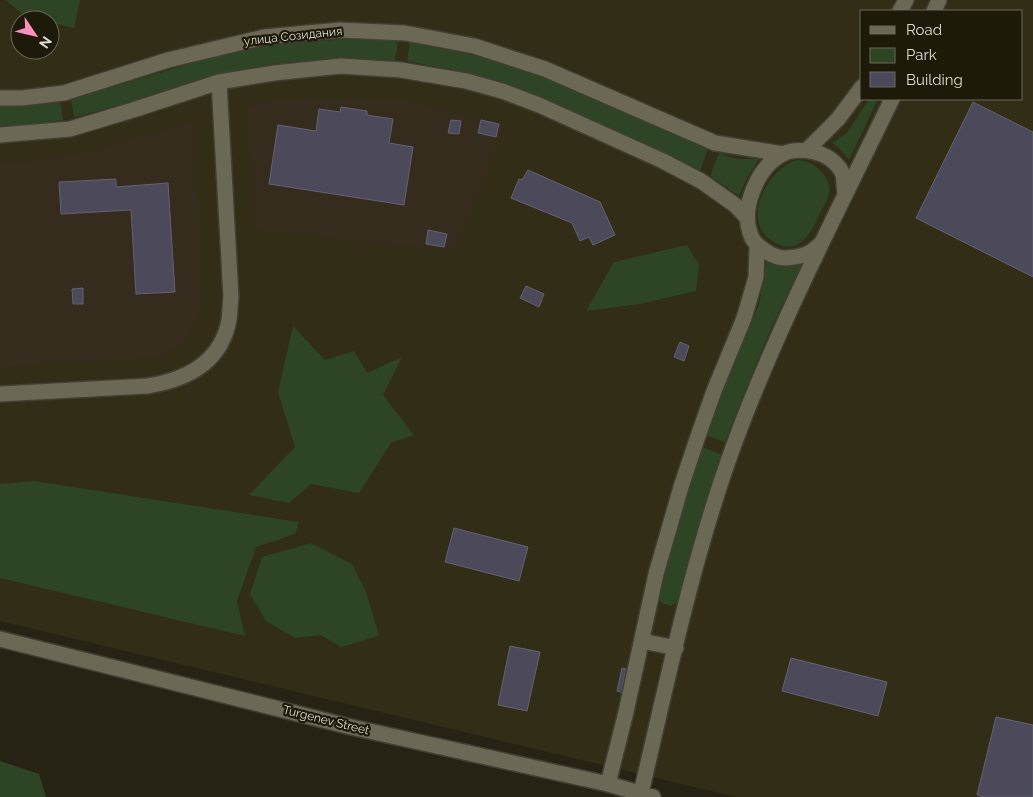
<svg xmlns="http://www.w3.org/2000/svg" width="1033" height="797" viewBox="0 0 1033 797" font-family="Raleway,sans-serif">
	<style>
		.built { fill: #312d16; fill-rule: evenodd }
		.industrial { fill: #352c1d }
		.green { fill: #2d4524 }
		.building { fill: #4b495a; stroke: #636273 }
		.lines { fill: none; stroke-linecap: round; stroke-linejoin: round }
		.minor-casing { stroke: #413e33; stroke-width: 18 }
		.minor { stroke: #6b6856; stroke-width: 15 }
		.labels { text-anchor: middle; stroke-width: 4.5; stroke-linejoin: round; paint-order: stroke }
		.street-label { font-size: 12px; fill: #dedcd2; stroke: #1d1a0a }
	</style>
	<rect width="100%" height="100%" fill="#262314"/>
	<!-- built -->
	<path class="built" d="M 0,0 L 1033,0 L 1033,797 L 736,797 L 0,621 ZM 862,11 L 1022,11 L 1022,99 L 862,99 ZM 20,20 L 50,20 L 50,50 L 20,50 Z"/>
	<!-- industrial -->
	<path class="industrial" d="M 272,99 L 405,99 L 505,124 L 455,252 L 255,231 L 247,106 Z
		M 194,120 L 203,307 L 185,344 L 162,358 L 0,368 L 0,162 L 20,162 L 87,151 Z"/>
	<!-- green -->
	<path class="green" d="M 6,0 L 80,0 L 74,28 L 50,22 L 50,20 C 27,20 23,14 6,0 Z
		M 345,39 L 398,41 L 395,61 L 343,59 L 272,64 L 219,74 L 131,103 L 74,117 L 71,99 L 217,56 L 272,45 Z
		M 410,42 C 458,50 505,62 551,79 C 604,100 655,128 708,149 L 700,171 L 542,98 L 468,73 L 407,61 Z
		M 869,99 L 878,99 L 849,160 L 840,149 L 832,143 L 847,133 Z
		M 60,101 L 63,120 L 28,125 L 0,126 L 0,107 L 30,106 Z
		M 719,153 L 737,159 L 759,159 L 747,178 L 739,196 L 710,176 Z
		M 796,160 C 812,160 832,175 829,193 C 828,199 824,206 821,211 C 812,231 800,259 772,241 C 740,221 767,170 796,160 Z
		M 687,245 L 699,265 L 696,291 L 640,304 L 586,311 L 614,262 Z
		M 766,262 L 780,265 L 803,265 C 771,321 749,382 725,442 L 705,435 L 721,393 L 759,305 Z
		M 293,326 L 325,360 L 354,351 L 367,373 L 402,357 L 383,395 L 414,435 L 391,443 L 359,493 L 311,484 L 289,503 L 249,495 L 295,447 L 278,392 Z
		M 702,447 L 721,454 L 704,508 L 678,602 L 671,606 L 662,603 L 658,599 L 684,503 Z
		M 34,481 L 299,522 L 295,534 L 256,547 L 237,601 L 245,636 L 0,578 L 0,484 Z
		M 311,543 L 352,564 L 366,592 L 379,636 L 341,647 L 321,635 L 295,638 L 266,621 L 250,594 L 262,557 Z
		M 0,761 L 39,774 L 46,797 L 0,797 Z"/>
	<!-- building -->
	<path class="building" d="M 973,102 L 1033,132 L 1033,277 L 916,218 Z
		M 341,107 L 367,111 L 367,115 L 393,119 L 389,143 L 413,147 L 404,205 L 269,184 L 278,125 L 316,131 L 319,109 L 340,112 Z
		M 451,120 L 461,121 L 459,134 L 448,133 Z
		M 481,120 L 499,124 L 496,137 L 478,133 Z
		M 528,170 L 600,202 L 615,235 L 593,245 L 589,237 L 580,241 L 572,223 L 511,198 L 519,179 L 522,180 Z
		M 116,179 L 116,187 L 168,183 L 175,292 L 136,294 L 131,210 L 61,214 L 59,182 Z
		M 428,230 L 447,234 L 444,247 L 426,244 Z
		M 526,286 L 544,294 L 539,307 L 520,298 Z
		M 83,288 L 83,304 L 73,304 L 72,289 Z
		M 680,342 L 689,346 L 684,361 L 674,357 Z
		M 454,528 L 528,547 L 519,581 L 445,562 Z
		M 510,646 L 540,652 L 527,711 L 498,705 Z
		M 791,658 L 887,682 L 878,716 L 782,691 Z
		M 622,668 L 626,669 L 621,692 L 617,691 Z
		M 996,717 L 1033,725 L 1033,797 L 984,797 L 977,795 Z"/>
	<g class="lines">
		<defs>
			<path id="minor" d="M 900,11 L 906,0
				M 934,11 L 939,0
				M 0,98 L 22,98 L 64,93 L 168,60 L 264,37 L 340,30 L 405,33 L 474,46 L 545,69 L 715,143 L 783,154
				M 0,135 L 70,129 L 133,110 L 219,82 L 274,73 L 341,66 L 401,70 L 466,81 L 502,91 L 539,105 L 663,161 L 701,181 L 735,205 L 747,218
				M 807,150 L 838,119 L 862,87
				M 820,244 C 810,255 800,257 786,258 C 777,258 771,255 764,250 C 758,246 752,241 750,233 C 741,207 758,166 783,154 C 792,149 804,150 814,152 C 825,154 839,163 843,175 C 844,180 844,188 845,194
				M 0,394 L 147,386 C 186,380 221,363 229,320 C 230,313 230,305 231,297 L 219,82
				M 0,639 L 351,727 L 608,784 L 653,797
				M 642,641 L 676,648
				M 608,784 L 626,712 L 656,574 L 681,487 L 697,439 L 714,391 L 744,318 L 756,277 L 757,245
				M 641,793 C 668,678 692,561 732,450 C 776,329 836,215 892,99"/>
		</defs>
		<!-- minor casing -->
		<use href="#minor" class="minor-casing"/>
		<!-- minor -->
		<use href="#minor" class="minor"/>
	</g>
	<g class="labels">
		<!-- street labels -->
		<g class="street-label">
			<text transform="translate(293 36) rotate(-6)" y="4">улица Созидания</text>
			<text transform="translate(326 720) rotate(14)" y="4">Turgenev Street</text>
		</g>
	</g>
	<!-- legend -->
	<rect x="860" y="10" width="162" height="90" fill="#1d1a0a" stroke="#6a685a"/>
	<rect x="870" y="26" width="25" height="8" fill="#6b6856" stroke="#6a685a"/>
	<text x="906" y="35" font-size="15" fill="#dedcd2">Road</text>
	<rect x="870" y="48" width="25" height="15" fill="#2d4524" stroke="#6a685a"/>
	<text x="906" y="60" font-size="15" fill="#dedcd2">Park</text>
	<rect x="870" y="72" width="25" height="15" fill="#4b495a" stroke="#6a685a"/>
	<text x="906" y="85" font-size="15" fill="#dedcd2">Building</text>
	<!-- north arrow -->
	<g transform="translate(35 35) rotate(125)"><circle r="24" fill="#1d1a0a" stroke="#6a685a"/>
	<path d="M0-4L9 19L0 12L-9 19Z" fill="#fe8ebe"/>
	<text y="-8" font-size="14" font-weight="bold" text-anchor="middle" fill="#dedcd2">N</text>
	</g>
</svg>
